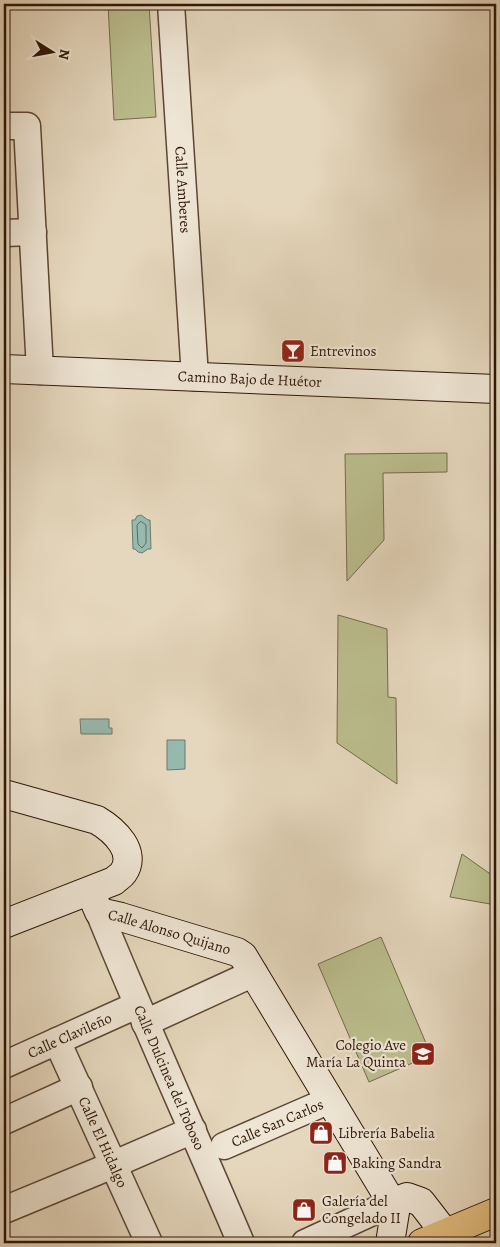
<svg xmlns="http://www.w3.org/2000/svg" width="500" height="1247" viewBox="0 0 500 1247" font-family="Alegreya,serif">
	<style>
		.green { fill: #bbbd8d; stroke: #756a4a }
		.water { fill: #96baaf; stroke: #6d796c }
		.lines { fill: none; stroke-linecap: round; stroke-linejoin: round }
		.shore { stroke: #62685b; stroke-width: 1 }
		.street-casing { stroke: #5c4734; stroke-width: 29 }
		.secondary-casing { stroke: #2f1707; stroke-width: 30 }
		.primary-casing { stroke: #2f1707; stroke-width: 30 }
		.street { stroke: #eee5d4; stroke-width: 26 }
		.secondary { stroke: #eee5d4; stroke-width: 28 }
		.primary { stroke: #e2bc7e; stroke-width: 28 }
		.labels { text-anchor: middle; stroke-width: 4.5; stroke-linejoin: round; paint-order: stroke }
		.street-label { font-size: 15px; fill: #2f1707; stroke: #eee5d4 }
		.poi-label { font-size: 15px; fill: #2f1707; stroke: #eee5d4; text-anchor: start }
	</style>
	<rect width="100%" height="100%" fill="#e5d7bd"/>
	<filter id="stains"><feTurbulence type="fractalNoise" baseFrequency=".004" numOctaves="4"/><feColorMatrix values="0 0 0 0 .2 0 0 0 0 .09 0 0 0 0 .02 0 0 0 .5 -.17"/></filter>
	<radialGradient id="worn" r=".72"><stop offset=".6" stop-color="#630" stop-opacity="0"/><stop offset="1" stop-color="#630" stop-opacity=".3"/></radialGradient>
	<!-- green -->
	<path class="green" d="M 108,4 L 149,4 L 156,117 L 114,120 Z
		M 447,453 L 447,472 L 383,473 L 384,540 L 347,581 L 345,454 Z
		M 338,615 L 387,629 L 388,697 L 396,698 L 397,784 L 337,743 Z
		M 462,854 L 496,878 L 496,905 L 450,897 Z
		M 381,937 L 431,1055 L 369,1082 L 318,964 Z"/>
	<!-- water -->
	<path class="water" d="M 141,515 L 148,520 L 150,520 L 151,549 L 148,549 L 142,553 L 138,552 L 135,549 L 133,549 L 132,520 L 135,520 L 137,516 Z
		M 80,719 L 109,719 L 109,728 L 112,728 L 112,734 L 81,734 Z
		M 167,740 L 185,740 L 185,769 L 167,770 Z"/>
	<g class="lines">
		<!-- shore -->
		<path class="shore" d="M 142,522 L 146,525 L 146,543 L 142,548 L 138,544 L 137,525 L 140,522 Z"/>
		<defs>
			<g id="street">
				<path id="s1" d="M 171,4 L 195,377"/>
				<path d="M 4,126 L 27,126 L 40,371"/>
				<path d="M 4,233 L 33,232"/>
				<path id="s2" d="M 99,912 C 144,1023 194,1132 241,1243"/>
				<path d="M 145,1023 L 254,973"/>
				<path id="s3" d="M 57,1041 L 149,1243"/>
				<path id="s4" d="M 4,1065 L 137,1005"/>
				<path d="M 4,1121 L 79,1087"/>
				<path id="s5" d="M 224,1146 L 330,1100"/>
				<path d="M 4,1210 L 96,1172 L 193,1130"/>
				<path d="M 305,1243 L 392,1203"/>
			</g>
			<g id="secondary">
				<path id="s6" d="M 4,369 L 496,389"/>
				<path d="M 4,794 L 97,820 C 114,830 138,852 123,873 C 121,876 117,878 114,881 L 4,924"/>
				<path id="s7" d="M 90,891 L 99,912 L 121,917 L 237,952 L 243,956 L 392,1203 L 395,1212 L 390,1243"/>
				<path d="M 392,1203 L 407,1197 L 421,1202 L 445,1233"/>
			</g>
			<path id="primary" d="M 422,1243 L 496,1212"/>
		</defs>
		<!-- street casing -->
		<use href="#street" class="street-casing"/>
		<!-- secondary casing -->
		<use href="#secondary" class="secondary-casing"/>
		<!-- primary casing -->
		<use href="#primary" class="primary-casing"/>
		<!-- street -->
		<use href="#street" class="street"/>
		<!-- secondary -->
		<use href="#secondary" class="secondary"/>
		<!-- primary -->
		<use href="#primary" class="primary"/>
	</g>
	<!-- icons -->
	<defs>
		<symbol id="bar-square" viewBox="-11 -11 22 22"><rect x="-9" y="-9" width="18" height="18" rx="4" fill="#8f2418" stroke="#eee5d4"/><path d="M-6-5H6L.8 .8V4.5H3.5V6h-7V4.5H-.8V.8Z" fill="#fff"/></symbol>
		<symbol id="school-square" viewBox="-11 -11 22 22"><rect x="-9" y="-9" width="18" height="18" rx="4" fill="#8f2418" stroke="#eee5d4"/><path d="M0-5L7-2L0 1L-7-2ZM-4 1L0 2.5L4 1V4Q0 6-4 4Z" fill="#fff"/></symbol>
		<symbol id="shop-square" viewBox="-11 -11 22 22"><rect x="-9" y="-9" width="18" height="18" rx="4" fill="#8f2418" stroke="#eee5d4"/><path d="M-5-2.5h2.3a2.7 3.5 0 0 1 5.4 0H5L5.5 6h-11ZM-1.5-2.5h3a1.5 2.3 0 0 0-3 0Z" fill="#fff"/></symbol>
	</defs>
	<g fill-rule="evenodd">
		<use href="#bar-square" x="279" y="337" width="28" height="28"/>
		<use href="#school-square" x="409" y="1040" width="28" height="28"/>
		<use href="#shop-square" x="307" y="1119" width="28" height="28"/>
		<use href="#shop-square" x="321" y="1149" width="28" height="28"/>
		<use href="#shop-square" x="290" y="1196" width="28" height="28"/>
	</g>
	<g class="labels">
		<!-- street labels -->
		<g class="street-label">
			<text dy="5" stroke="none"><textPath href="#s1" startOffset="186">Calle Amberes</textPath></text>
			<text dy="5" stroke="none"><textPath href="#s6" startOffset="246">Camino Bajo de Huétor</textPath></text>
			<text dy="5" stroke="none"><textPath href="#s7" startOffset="96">Calle Alonso Quijano</textPath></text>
			<text dy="5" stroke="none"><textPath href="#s4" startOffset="72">Calle Clavileño</textPath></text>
			<text dy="5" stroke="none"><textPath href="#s2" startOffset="180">Calle Dulcinea del Toboso</textPath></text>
			<text dy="5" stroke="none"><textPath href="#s5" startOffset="58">Calle San Carlos</textPath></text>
			<text dy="5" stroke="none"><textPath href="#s3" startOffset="111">Calle El Hidalgo</textPath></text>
		</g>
		<!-- poi labels -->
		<g class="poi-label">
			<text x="310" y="356">Entrevinos</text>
			<text x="406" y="1050" text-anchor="end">Colegio Ave<tspan x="406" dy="17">María La Quinta</tspan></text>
			<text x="338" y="1138">Librería Babelia</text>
			<text x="352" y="1168">Baking Sandra</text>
			<text x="322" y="1206">Galería del<tspan x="322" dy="17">Congelado II</tspan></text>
		</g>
	</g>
	<!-- margin -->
	<rect width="500" height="1247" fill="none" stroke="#e5d7bd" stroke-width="20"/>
	<rect x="5" y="5" width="490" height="1237" fill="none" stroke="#2f1707" stroke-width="2.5"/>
	<rect x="10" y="10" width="480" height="1227" fill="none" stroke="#2f1707"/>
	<!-- north arrow -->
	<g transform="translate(52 52) rotate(101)" stroke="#eee5d4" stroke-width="4" paint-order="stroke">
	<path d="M0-4L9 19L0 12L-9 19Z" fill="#2f1707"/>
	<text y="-8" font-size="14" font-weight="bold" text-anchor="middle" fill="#2f1707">N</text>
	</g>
	<rect width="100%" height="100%" filter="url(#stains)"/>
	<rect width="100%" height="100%" fill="url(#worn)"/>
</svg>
